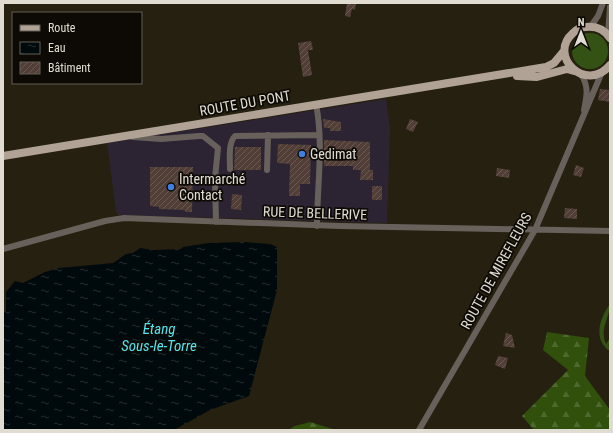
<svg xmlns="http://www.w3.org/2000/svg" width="613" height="433" viewBox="0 0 613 433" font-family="'Roboto Condensed',sans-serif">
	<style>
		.commercial { fill: #2c2433 }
		.grass { fill: #345213 }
		.forest { fill: url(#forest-firs) }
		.water { fill: url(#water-ripples) }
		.building { fill: url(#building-hatch) }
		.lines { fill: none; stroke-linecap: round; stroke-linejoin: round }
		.minor { stroke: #68615b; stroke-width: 6 }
		.major { stroke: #b0a295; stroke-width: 8 }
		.shop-dot { fill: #3f7fe0; stroke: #0d0a05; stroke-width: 1.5 }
		.labels { text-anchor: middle; stroke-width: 3.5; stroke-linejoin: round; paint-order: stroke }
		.street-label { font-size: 14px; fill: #e0dcd2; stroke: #0d0a05 }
		.poi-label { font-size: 14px; fill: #e0dcd2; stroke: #0d0a05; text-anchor: start }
		.water-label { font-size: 15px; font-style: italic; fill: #51e5f1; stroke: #0d0a05 }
	</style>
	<defs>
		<pattern id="forest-firs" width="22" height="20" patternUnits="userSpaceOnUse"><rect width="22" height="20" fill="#30500c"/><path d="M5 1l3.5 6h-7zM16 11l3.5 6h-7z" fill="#4e692e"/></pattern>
		<pattern id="water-ripples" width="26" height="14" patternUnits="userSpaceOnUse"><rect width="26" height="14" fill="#00090b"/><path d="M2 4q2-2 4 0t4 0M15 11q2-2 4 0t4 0" fill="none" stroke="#252c2e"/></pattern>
		<pattern id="building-hatch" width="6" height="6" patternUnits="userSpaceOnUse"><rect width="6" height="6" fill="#513f37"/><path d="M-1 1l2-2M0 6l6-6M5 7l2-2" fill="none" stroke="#6a5a53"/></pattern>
	</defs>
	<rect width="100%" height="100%" fill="#262010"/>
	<!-- commercial -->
	<path class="commercial" d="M 386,99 L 390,128 L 387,223 L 118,215 L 116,211 L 107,143 Z"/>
	<!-- grass -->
	<path class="grass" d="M572 51a18 18 0 1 1 36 0a18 18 0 1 1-36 0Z
		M 610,304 C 610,318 599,328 606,344 L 610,338 L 610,346 L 608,345 L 610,347 L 610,351 C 593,340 599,319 610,304 Z"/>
	<!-- forest -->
	<path class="forest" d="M 547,332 L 589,338 L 585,376 L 610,410 L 610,430 L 534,430 L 522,416 L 568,370 L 543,350 Z
		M 310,422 L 336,430 L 288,430 L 295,426 Z"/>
	<!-- water -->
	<path class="water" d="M 244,242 L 270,244 L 277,247 L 277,290 L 249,396 L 210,410 L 174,430 L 3,430 L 3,313 L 6,310 L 6,292 L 15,281 L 23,283 L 45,272 L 59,268 L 113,263 L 126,254 L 133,253 L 140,248 L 154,250 L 181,249 L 183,247 L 209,243 Z"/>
	<!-- building -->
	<path class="building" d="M 347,3 L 356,3 L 355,10 L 352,9 L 350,17 L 345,16 Z
		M 311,41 L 313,50 L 308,50 L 312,75 L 303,77 L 298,43 Z
		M 600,89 L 610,90 L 610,102 L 598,100 Z
		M 323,119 L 341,122 L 341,131 L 330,131 L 330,128 L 324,128 Z
		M 410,119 L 418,122 L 413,132 L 406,129 Z
		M 324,140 L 370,142 L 370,170 L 373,170 L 373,180 L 360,180 L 361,170 L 353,170 L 353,166 L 324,166 Z
		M 278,144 L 311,145 L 310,184 L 300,184 L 300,196 L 289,196 L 290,164 L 277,163 Z
		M 235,147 L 261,147 L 261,170 L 234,170 Z
		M 576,165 L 584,168 L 581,177 L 573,175 Z
		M 150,167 L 193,167 L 192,212 L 185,212 L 185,210 L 159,209 L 159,207 L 150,206 Z
		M 497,168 L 510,170 L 509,178 L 496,176 Z
		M 372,186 L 382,186 L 382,200 L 372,200 Z
		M 232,194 L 242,195 L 241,210 L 231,209 Z
		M 565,208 L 577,209 L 577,219 L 564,218 Z
		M 506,333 L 512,335 L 515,348 L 503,346 Z
		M 498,356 L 508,358 L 505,369 L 495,365 Z"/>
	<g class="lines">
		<!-- minor -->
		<path class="minor" d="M 591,26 L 598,16 L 603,3
			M 608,34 L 610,7
			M 581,74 C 589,87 587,95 584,110
			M 316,104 C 324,145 317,185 317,226
			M 133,137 L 161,139 L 199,136 L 203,136 L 218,148 L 215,178 L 216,222
			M 230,169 C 230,159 228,143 235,136 L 319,135
			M 267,170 L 268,135
			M 3,249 L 105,221 L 124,218 L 340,226 L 610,231
			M 419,430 L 535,230 L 602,72"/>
		<!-- major -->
		<path class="major" d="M 610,38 C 604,29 596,26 586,27 C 581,27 576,30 573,33 C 547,56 586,94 610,65
			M 517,76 L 537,77 L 567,69 L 574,71
			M 3,156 L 546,67 L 554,63 L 564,51"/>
	</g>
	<!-- markers -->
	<g class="shop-dot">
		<circle cx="302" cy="154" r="4"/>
		<circle cx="171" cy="187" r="4"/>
	</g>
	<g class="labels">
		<!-- street labels -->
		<g class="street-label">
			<text transform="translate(245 103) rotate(-10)" y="5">ROUTE DU PONT</text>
			<text transform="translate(315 213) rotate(2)" y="5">RUE DE BELLERIVE</text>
			<text transform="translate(496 271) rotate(-61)" y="5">ROUTE DE MIREFLEURS</text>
		</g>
		<!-- poi labels -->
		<g class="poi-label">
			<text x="310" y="159">Gedimat</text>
			<text x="179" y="184">Intermarché<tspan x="179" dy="16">Contact</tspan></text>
		</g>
		<!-- water labels -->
		<g class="water-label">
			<text x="159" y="334">Étang<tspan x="159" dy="17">Sous-le-Torre</tspan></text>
		</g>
	</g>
	<!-- border -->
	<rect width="613" height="433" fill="none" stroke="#e0dcd2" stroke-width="8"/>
	<!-- legend -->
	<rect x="12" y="12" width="130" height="72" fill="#0d0a05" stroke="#615e57"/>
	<rect x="20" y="25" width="20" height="6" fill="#b0a295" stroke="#615e57"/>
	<text x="48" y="32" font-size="12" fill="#e0dcd2">Route</text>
	<rect x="20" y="42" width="20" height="12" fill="url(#water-ripples)" stroke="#615e57"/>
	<text x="48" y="52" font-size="12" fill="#e0dcd2">Eau</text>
	<rect x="20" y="62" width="20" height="12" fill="url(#building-hatch)" stroke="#615e57"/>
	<text x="48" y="72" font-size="12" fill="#e0dcd2">Bâtiment</text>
	<!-- north arrow -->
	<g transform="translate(581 32)" stroke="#0d0a05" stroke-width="3" paint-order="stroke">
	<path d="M0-3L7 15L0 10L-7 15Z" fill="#e0dcd2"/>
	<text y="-6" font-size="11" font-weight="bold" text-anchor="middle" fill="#e0dcd2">N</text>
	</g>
</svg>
